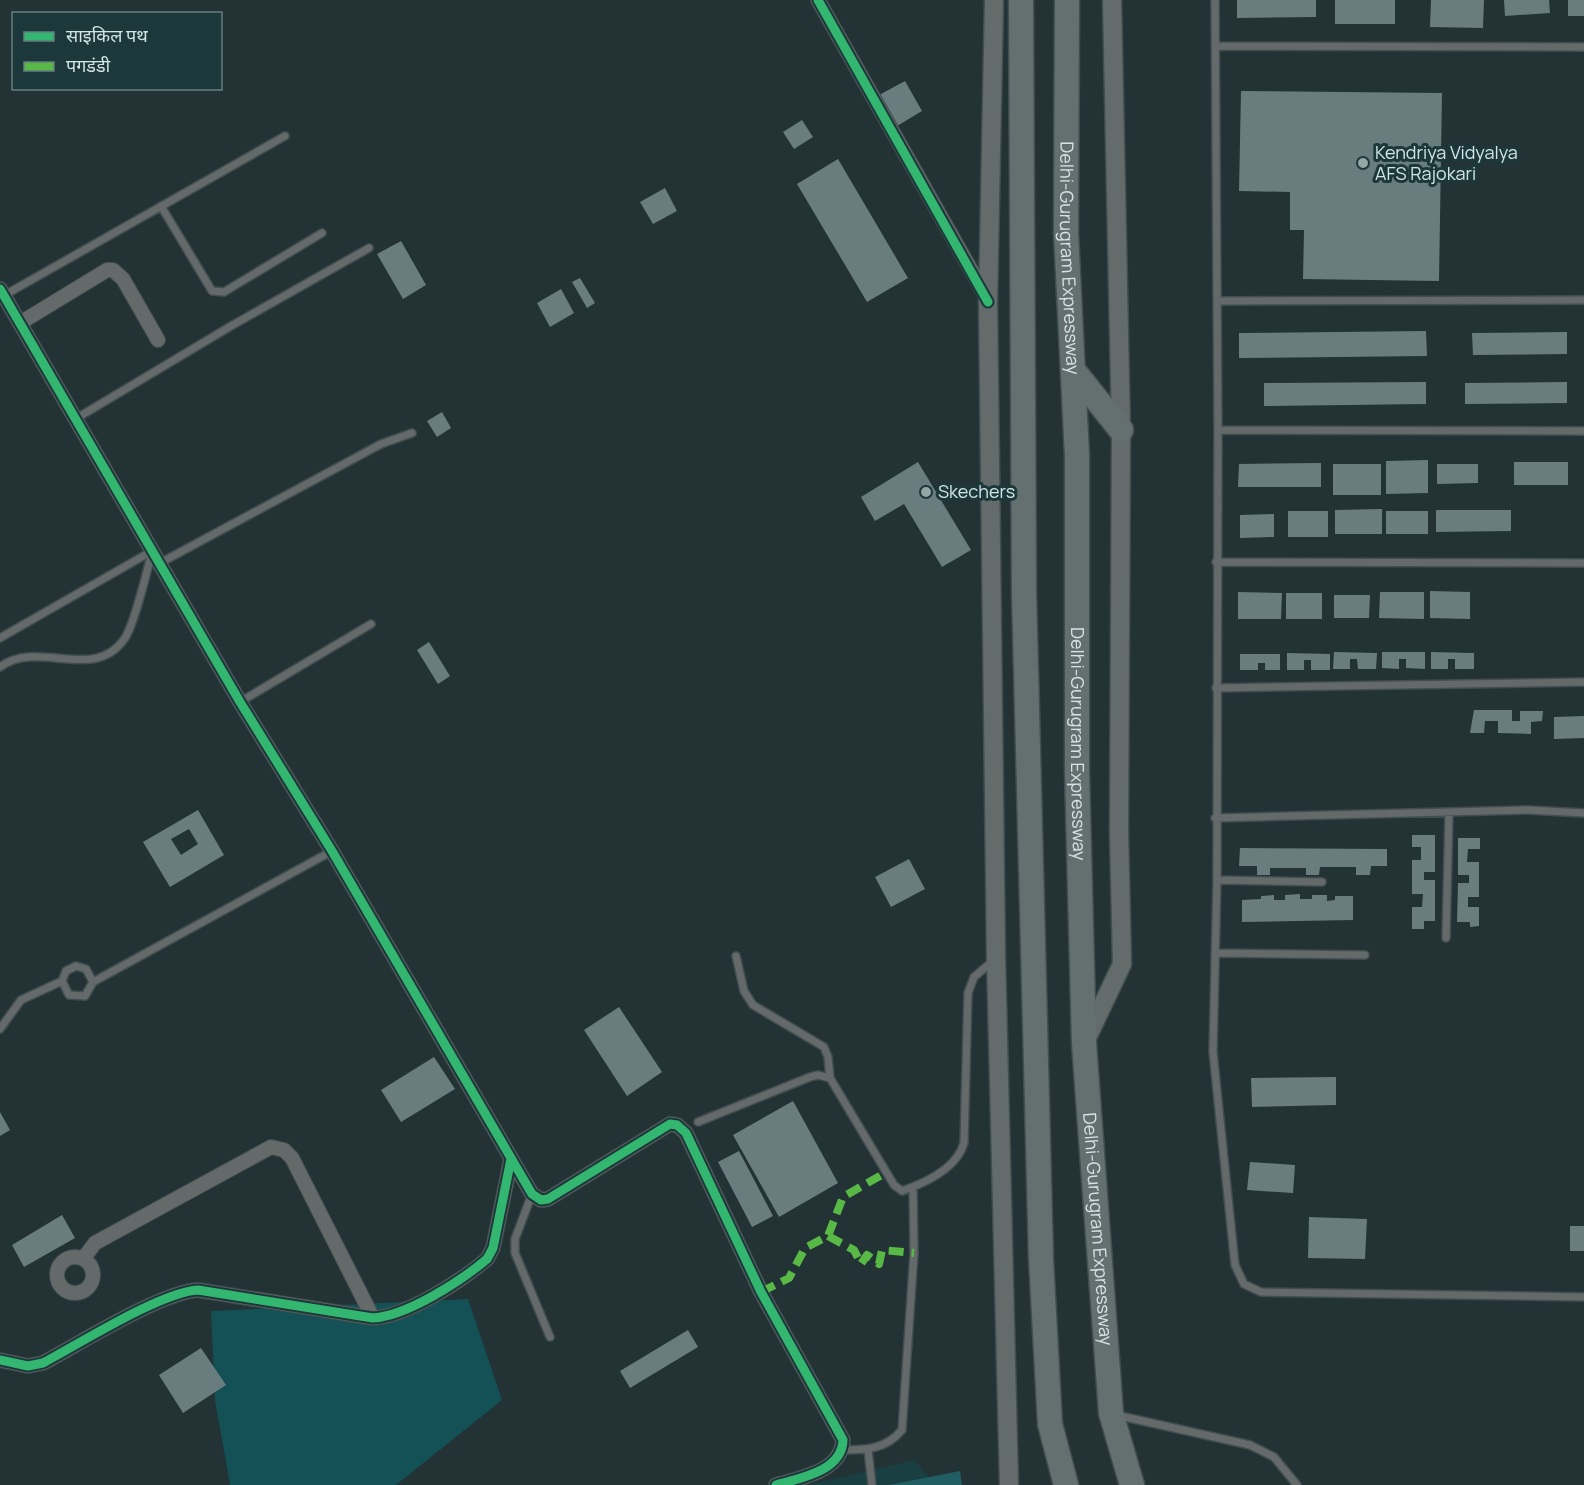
<svg xmlns="http://www.w3.org/2000/svg" width="1584" height="1485" viewBox="0 0 1584 1485" font-family="Manrope,'Noto Sans Devanagari',sans-serif">
	<style>
		.built { fill: #1a3f43 }
		.green { fill: #135156 }
		.forest { fill: #215e64 }
		.building { fill: #697d7f; fill-rule: evenodd }
		.lines { fill: none; stroke-linecap: round; stroke-linejoin: round }
		.service-casing { stroke: #414e4f; stroke-width: 10 }
		.minor-casing { stroke: #414e4f; stroke-width: 16 }
		.secondary-casing { stroke: #414e4f; stroke-width: 21 }
		.motorway-casing { stroke: #414e4f; stroke-width: 27 }
		.service { stroke: #64696a; stroke-width: 7 }
		.minor { stroke: #64696a; stroke-width: 14 }
		.secondary { stroke: #646b6b; stroke-width: 18 }
		.motorway { stroke: #646f70; stroke-width: 24 }
		.quiet { stroke: #58b947; stroke-width: 8; stroke-dasharray: 15 8; stroke-linecap: butt }
		.cycleway-casing { stroke: #1c383b; stroke-width: 13 }
		.cycleway { stroke: #33b770; stroke-width: 9 }
		.poi-dot { fill: #95a6a7; stroke: #1c383b; stroke-width: 2 }
		.labels { text-anchor: middle; stroke-width: 6; stroke-linejoin: round; paint-order: stroke }
		.poi-label { font-size: 18px; fill: #d3e4e5; stroke: #1c383b; text-anchor: start }
		.street-label { font-size: 18px; fill: #d3e4e5; stroke: #1c383b }
	</style>
	<rect width="100%" height="100%" fill="#233234"/>
	<!-- built -->
	<path class="built" d="M 915,1460 L 935,1485 L 808,1485 Z"/>
	<!-- green -->
	<path class="green" d="M 468,1299 L 502,1400 L 396,1485 L 230,1485 L 215,1400 L 211,1311 Z"/>
	<!-- forest -->
	<path class="forest" d="M 960,1471 L 962,1485 L 889,1485 Z"/>
	<!-- building -->
	<path class="building" d="M 1237,0 L 1316,0 L 1316,17 L 1237,18 Z
		M 1335,0 L 1395,0 L 1395,24 L 1335,24 Z
		M 1431,0 L 1484,0 L 1483,28 L 1430,27 Z
		M 1504,0 L 1549,0 L 1550,13 L 1505,16 Z
		M 1568,0 L 1584,0 L 1584,16 L 1568,16 Z
		M 905,81 L 922,111 L 897,126 L 879,95 Z
		M 1241,91 L 1442,93 L 1439,281 L 1303,279 L 1304,230 L 1290,230 L 1290,192 L 1239,191 Z
		M 802,120 L 813,137 L 794,149 L 783,132 Z
		M 838,159 L 908,278 L 867,302 L 797,184 Z
		M 665,188 L 677,211 L 653,224 L 640,202 Z
		M 401,241 L 426,285 L 403,299 L 377,254 Z
		M 580,278 L 595,303 L 587,308 L 572,282 Z
		M 561,289 L 574,313 L 550,327 L 537,303 Z
		M 1426,331 L 1427,356 L 1239,358 L 1239,333 Z
		M 1567,332 L 1567,354 L 1473,355 L 1472,333 Z
		M 1426,382 L 1426,404 L 1264,406 L 1264,383 Z
		M 1567,382 L 1567,403 L 1465,404 L 1465,383 Z
		M 442,412 L 451,428 L 437,437 L 427,421 Z
		M 1428,460 L 1428,493 L 1386,494 L 1386,461 Z
		M 918,462 L 971,550 L 942,567 L 904,504 L 875,521 L 861,497 Z
		M 1514,462 L 1568,462 L 1568,485 L 1514,485 Z
		M 1321,463 L 1321,487 L 1238,487 L 1239,464 Z
		M 1333,464 L 1381,464 L 1381,495 L 1333,495 Z
		M 1437,464 L 1478,464 L 1478,483 L 1437,484 Z
		M 1382,509 L 1382,534 L 1335,534 L 1335,510 Z
		M 1436,510 L 1511,510 L 1511,531 L 1436,532 Z
		M 1288,511 L 1328,511 L 1328,537 L 1288,537 Z
		M 1386,511 L 1428,511 L 1428,534 L 1386,534 Z
		M 1274,514 L 1274,537 L 1240,538 L 1240,515 Z
		M 1430,591 L 1470,592 L 1470,619 L 1430,618 Z
		M 1238,592 L 1282,593 L 1281,619 L 1238,619 Z
		M 1380,592 L 1424,592 L 1424,619 L 1379,618 Z
		M 1286,593 L 1322,593 L 1322,619 L 1286,619 Z
		M 1334,595 L 1370,595 L 1369,618 L 1334,618 Z
		M 429,642 L 450,676 L 438,684 L 417,650 Z
		M 1334,652 L 1377,653 L 1376,669 L 1358,669 L 1357,659 L 1350,659 L 1350,669 L 1333,669 Z
		M 1382,652 L 1425,652 L 1425,669 L 1406,668 L 1406,659 L 1399,659 L 1399,669 L 1382,668 Z
		M 1431,652 L 1474,653 L 1474,669 L 1455,669 L 1455,659 L 1448,659 L 1448,669 L 1431,669 Z
		M 1287,653 L 1330,654 L 1330,670 L 1311,670 L 1311,660 L 1304,660 L 1304,670 L 1287,670 Z
		M 1240,654 L 1280,654 L 1280,670 L 1265,670 L 1265,663 L 1258,663 L 1258,670 L 1240,670 Z
		M 1474,710 L 1512,710 L 1512,721 L 1520,721 L 1520,711 L 1543,711 L 1542,721 L 1531,722 L 1531,734 L 1498,733 L 1498,721 L 1485,721 L 1484,733 L 1470,733 Z
		M 1584,716 L 1584,738 L 1554,739 L 1554,717 Z
		M 198,810 L 224,855 L 170,887 L 143,842 ZM 189,829 L 198,844 L 181,855 L 171,839 Z
		M 1412,835 L 1435,835 L 1435,872 L 1424,872 L 1424,880 L 1435,880 L 1435,921 L 1424,921 L 1424,929 L 1412,929 L 1412,907 L 1422,907 L 1423,894 L 1412,894 L 1412,860 L 1421,860 L 1421,847 L 1412,847 Z
		M 1458,838 L 1480,838 L 1480,849 L 1468,849 L 1467,862 L 1479,862 L 1479,897 L 1468,897 L 1468,907 L 1479,907 L 1479,926 L 1470,927 L 1470,922 L 1457,922 L 1458,883 L 1469,883 L 1469,875 L 1458,875 Z
		M 1240,848 L 1387,849 L 1387,866 L 1371,866 L 1370,875 L 1356,875 L 1356,867 L 1320,867 L 1319,875 L 1306,875 L 1306,868 L 1270,868 L 1270,875 L 1257,875 L 1257,866 L 1239,866 Z
		M 909,859 L 925,889 L 891,907 L 875,877 Z
		M 1300,894 L 1300,899 L 1312,899 L 1312,895 L 1327,895 L 1327,901 L 1335,900 L 1335,896 L 1353,896 L 1353,920 L 1242,922 L 1242,900 L 1261,899 L 1261,896 L 1274,895 L 1274,900 L 1285,900 L 1285,895 Z
		M 619,1007 L 662,1072 L 627,1096 L 584,1030 Z
		M 434,1057 L 455,1089 L 401,1122 L 381,1090 Z
		M 1336,1077 L 1336,1105 L 1252,1107 L 1251,1078 Z
		M 793,1101 L 838,1183 L 779,1217 L 733,1135 Z
		M 0,1112 L 10,1130 L 0,1136 Z
		M 739,1151 L 773,1216 L 752,1227 L 718,1162 Z
		M 1250,1162 L 1295,1165 L 1293,1193 L 1247,1190 Z
		M 62,1215 L 75,1238 L 24,1267 L 12,1245 Z
		M 1309,1217 L 1367,1219 L 1365,1259 L 1308,1258 Z
		M 1570,1226 L 1584,1226 L 1584,1251 L 1570,1251 Z
		M 688,1330 L 698,1347 L 630,1388 L 620,1371 Z
		M 201,1348 L 226,1385 L 183,1413 L 159,1375 Z"/>
	<g class="lines">
		<defs>
			<path id="service" d="M 1215,0 L 1218,430 L 1217,880 L 1213,1052 L 1235,1265 L 1244,1284 L 1261,1292 L 1584,1297
				M 1215,46 L 1584,47
				M 161,206 L 212,291 L 224,292 L 322,233
				M 3,296 L 285,136
				M 1217,301 L 1584,300
				M 77,418 L 231,326 L 369,248
				M 1218,430 L 1584,431
				M 1216,562 L 1584,563
				M 160,563 L 381,444 L 412,433
				M 0,638 L 152,551
				M 0,667 C 38,638 94,684 125,638 C 135,623 146,573 152,553
				M 1216,688 L 1584,682
				M 240,702 L 371,624
				M 1215,818 L 1528,810 L 1584,813
				M 1217,880 L 1322,882
				M 1446,938 L 1449,813
				M 1215,953 L 1365,955
				M 736,956 L 744,991 L 753,1005 L 824,1047 L 828,1057 L 830,1078
				M 93,982 L 86,969 L 76,966 L 66,971 L 62,981 L 69,995 L 85,996 L 93,982 L 332,851
				M 0,1029 L 21,1000 L 62,981
				M 698,1122 L 810,1077 L 818,1075 L 830,1078 L 894,1185 L 902,1191 C 925,1183 957,1168 964,1143 L 968,993 L 974,977 L 994,960
				M 532,1194 L 515,1239 L 515,1253 L 550,1337
				M 1116,1415 L 1250,1445 L 1274,1457 L 1297,1485
				M 843,1450 C 867,1450 886,1449 902,1430 L 914,1253 L 913,1187
				M 868,1450 L 872,1485"/>
			<path id="minor" d="M 818,0 L 987,298
				M 0,289 L 240,702 L 332,851 L 532,1194 L 541,1200 L 548,1199 L 670,1124 L 677,1125 L 686,1133 L 761,1292 L 843,1440 C 842,1471 801,1478 776,1485
				M 20,323 L 107,270 L 113,270 L 123,279 L 158,340
				M57 1275a18 18 0 1 1 36 0a18 18 0 1 1-36 0Z
				M 83,1259 L 95,1243 L 271,1147 L 284,1150 L 292,1158 L 373,1318
				M 0,1360 L 28,1366 L 43,1363 C 79,1344 161,1292 198,1290 L 373,1318 C 407,1316 461,1281 487,1259 L 493,1248 L 511,1159"/>
			<path id="secondary" d="M 994,0 L 988,302 L 996,958 L 1009,1485
				M 1086,1040 L 1122,964 L 1119,832 L 1121,430 L 1112,0"/>
			<g id="motorway">
				<path d="M 1021,0 L 1024,592 L 1041,1259 L 1050,1424 L 1066,1485"/>
				<path id="s1" d="M 1067,0 L 1066,233 L 1077,456 L 1077,772 L 1084,1043 L 1111,1413 L 1132,1485"/>
				<path d="M 1073,370 L 1121,430"/>
			</g>
		</defs>
		<!-- service casing -->
		<use href="#service" class="service-casing"/>
		<!-- minor casing -->
		<use href="#minor" class="minor-casing"/>
		<!-- secondary casing -->
		<use href="#secondary" class="secondary-casing"/>
		<!-- motorway casing -->
		<use href="#motorway" class="motorway-casing"/>
		<!-- service -->
		<use href="#service" class="service"/>
		<!-- minor -->
		<use href="#minor" class="minor"/>
		<!-- secondary -->
		<use href="#secondary" class="secondary"/>
		<!-- motorway -->
		<use href="#motorway" class="motorway"/>
		<!-- quiet -->
		<path class="quiet" d="M 828,1236 L 854,1250 L 861,1264 L 867,1255 L 879,1264 L 882,1250 L 914,1253
			M 761,1292 L 789,1278 L 805,1248 L 828,1236 L 843,1197 L 885,1173"/>
		<defs>
			<path id="cycleway" d="M 818,0 L 988,302
				M 0,289 L 240,702 L 332,851 L 532,1194 L 541,1200 L 548,1199 L 670,1124 L 677,1125 L 686,1133 L 761,1292 L 843,1440 C 842,1471 801,1478 776,1485
				M 0,1360 L 28,1366 L 43,1363 C 79,1344 161,1292 198,1290 L 373,1318 C 407,1316 461,1281 487,1259 L 493,1248 L 511,1159"/>
		</defs>
		<!-- cycleway casing -->
		<use href="#cycleway" class="cycleway-casing"/>
		<!-- cycleway -->
		<use href="#cycleway" class="cycleway"/>
	</g>
	<!-- markers -->
	<g class="poi-dot">
		<circle cx="1363" cy="163" r="6"/>
		<circle cx="926" cy="492" r="6"/>
	</g>
	<g class="labels">
		<!-- poi labels -->
		<g class="poi-label">
			<text x="1375" y="159">Kendriya Vidyalya<tspan x="1375" dy="21">AFS Rajokari</tspan></text>
			<text x="938" y="498">Skechers</text>
		</g>
		<!-- street labels -->
		<g class="street-label">
			<text dy="6" stroke="none"><textPath href="#s1" startOffset="258">Delhi-Gurugram Expressway</textPath></text>
			<text dy="6" stroke="none"><textPath href="#s1" startOffset="744">Delhi-Gurugram Expressway</textPath></text>
			<text dy="6" stroke="none"><textPath href="#s1" startOffset="1230">Delhi-Gurugram Expressway</textPath></text>
		</g>
	</g>
	<!-- legend -->
	<rect x="12" y="12" width="210" height="78" fill="#1c383b" stroke="#657d7f" stroke-width="1.5"/>
	<rect x="24" y="32" width="30" height="9" fill="#33b770" stroke="#657d7f" stroke-width="1.5"/>
	<text x="66" y="42" font-size="18" fill="#d3e4e5">साइकिल पथ</text>
	<rect x="24" y="62" width="30" height="9" fill="#58b947" stroke="#657d7f" stroke-width="1.5"/>
	<text x="66" y="72" font-size="18" fill="#d3e4e5">पगडंडी</text>
</svg>
